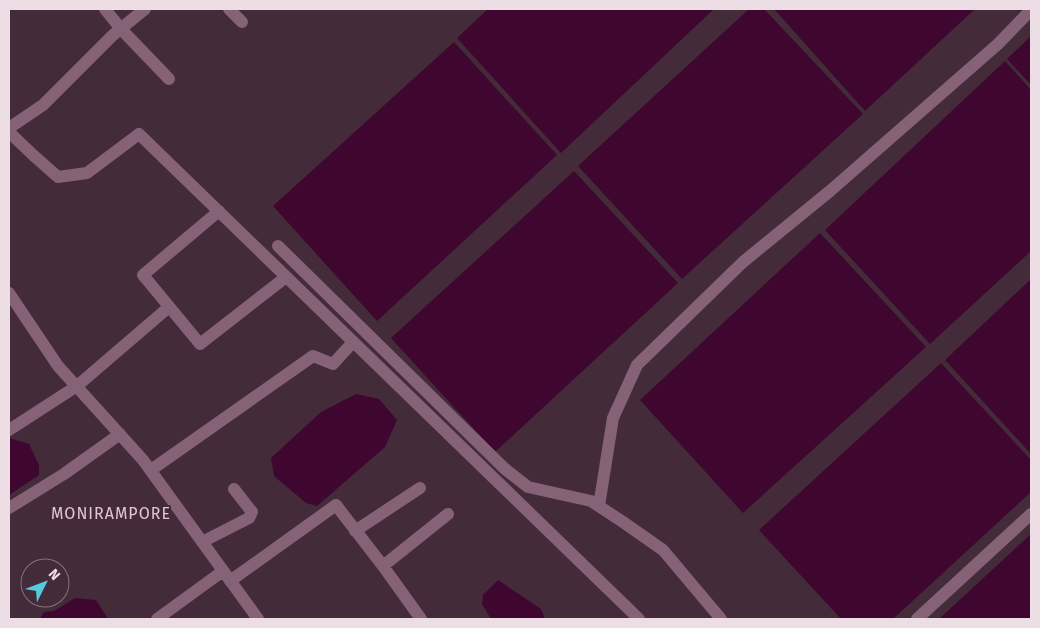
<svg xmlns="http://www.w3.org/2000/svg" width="1040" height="628" viewBox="0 0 1040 628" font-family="'Fira Sans',sans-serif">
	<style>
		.water { fill: #3f072f }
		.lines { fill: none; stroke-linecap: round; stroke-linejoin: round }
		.minor { stroke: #866277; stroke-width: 12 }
		.labels { text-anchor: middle; stroke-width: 4; stroke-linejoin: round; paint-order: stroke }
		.neighbourhood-label { font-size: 16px; letter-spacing: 1px; fill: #e2c4d5; stroke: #432b39 }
	</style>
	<rect width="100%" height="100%" fill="#432b39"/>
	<!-- water -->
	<path class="water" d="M 488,9 L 714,9 L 561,153 L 457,38 Z
		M 749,9 L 764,9 L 863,114 L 682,279 L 578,166 Z
		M 774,9 L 975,9 L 865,111 Z
		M 1031,36 L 1031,85 L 1007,59 Z
		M 454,42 L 557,155 L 377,321 L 273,206 Z
		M 1005,61 L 1031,90 L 1031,251 L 930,344 L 825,230 Z
		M 574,171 L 678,283 L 495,452 L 391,338 Z
		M 820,233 L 926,347 L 743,513 L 640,400 Z
		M 1031,279 L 1031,454 L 945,360 Z
		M 941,363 L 1031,460 L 1031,492 L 893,619 L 841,619 L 759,530 Z
		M 356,394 L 379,399 L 397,420 L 385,447 L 317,506 L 306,503 L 274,476 L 271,458 L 321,412 Z
		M 9,438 L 29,444 L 39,465 L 39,475 L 9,495 Z
		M 1031,534 L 1031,619 L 939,619 Z
		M 498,580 L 541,609 L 545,619 L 491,619 L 482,604 L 483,595 Z
		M 75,598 L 96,600 L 108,619 L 40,619 L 44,612 L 54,611 Z"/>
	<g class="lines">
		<!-- minor -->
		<path class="minor" d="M 105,9 L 121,29 L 169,79
			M 229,9 L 242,22
			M 9,128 L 43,105 L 113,35 L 145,9
			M 9,132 L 33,155 L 58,177 L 87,173 L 139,134 L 639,619
			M 219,211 L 143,275 L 200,344 L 286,277
			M 278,246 L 505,469 L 528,487 L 591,501 L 623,522 L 663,550 L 721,619
			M 9,293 L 58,366 L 143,460 L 258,619
			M 9,430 L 77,386 L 169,307
			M 151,470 L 313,356 L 333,364 L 353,342
			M 599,506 L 613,418 L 637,365 L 743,262 L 830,191 L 998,44 L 1031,10
			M 9,508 L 64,474 L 120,434
			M 355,531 L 420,488
			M 202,542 L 249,518 L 252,512 L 234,489
			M 383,566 L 448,514
			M 230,581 L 336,505 L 383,566 L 421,619
			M 157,619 L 223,571
			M 917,619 L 1031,514"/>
	</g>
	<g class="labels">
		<!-- neighbourhood labels -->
		<g class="neighbourhood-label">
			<text x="111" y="519">MONIRAMPORE</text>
		</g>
	</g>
	<!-- border -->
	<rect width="1040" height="628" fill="none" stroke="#eddee6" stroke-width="20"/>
	<!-- north arrow -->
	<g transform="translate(45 583) rotate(48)"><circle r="24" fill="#432b39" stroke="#87737e"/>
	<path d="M0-4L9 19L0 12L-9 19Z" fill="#54cadc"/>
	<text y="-8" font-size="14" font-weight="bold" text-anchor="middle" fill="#eddee6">N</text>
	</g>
</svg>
